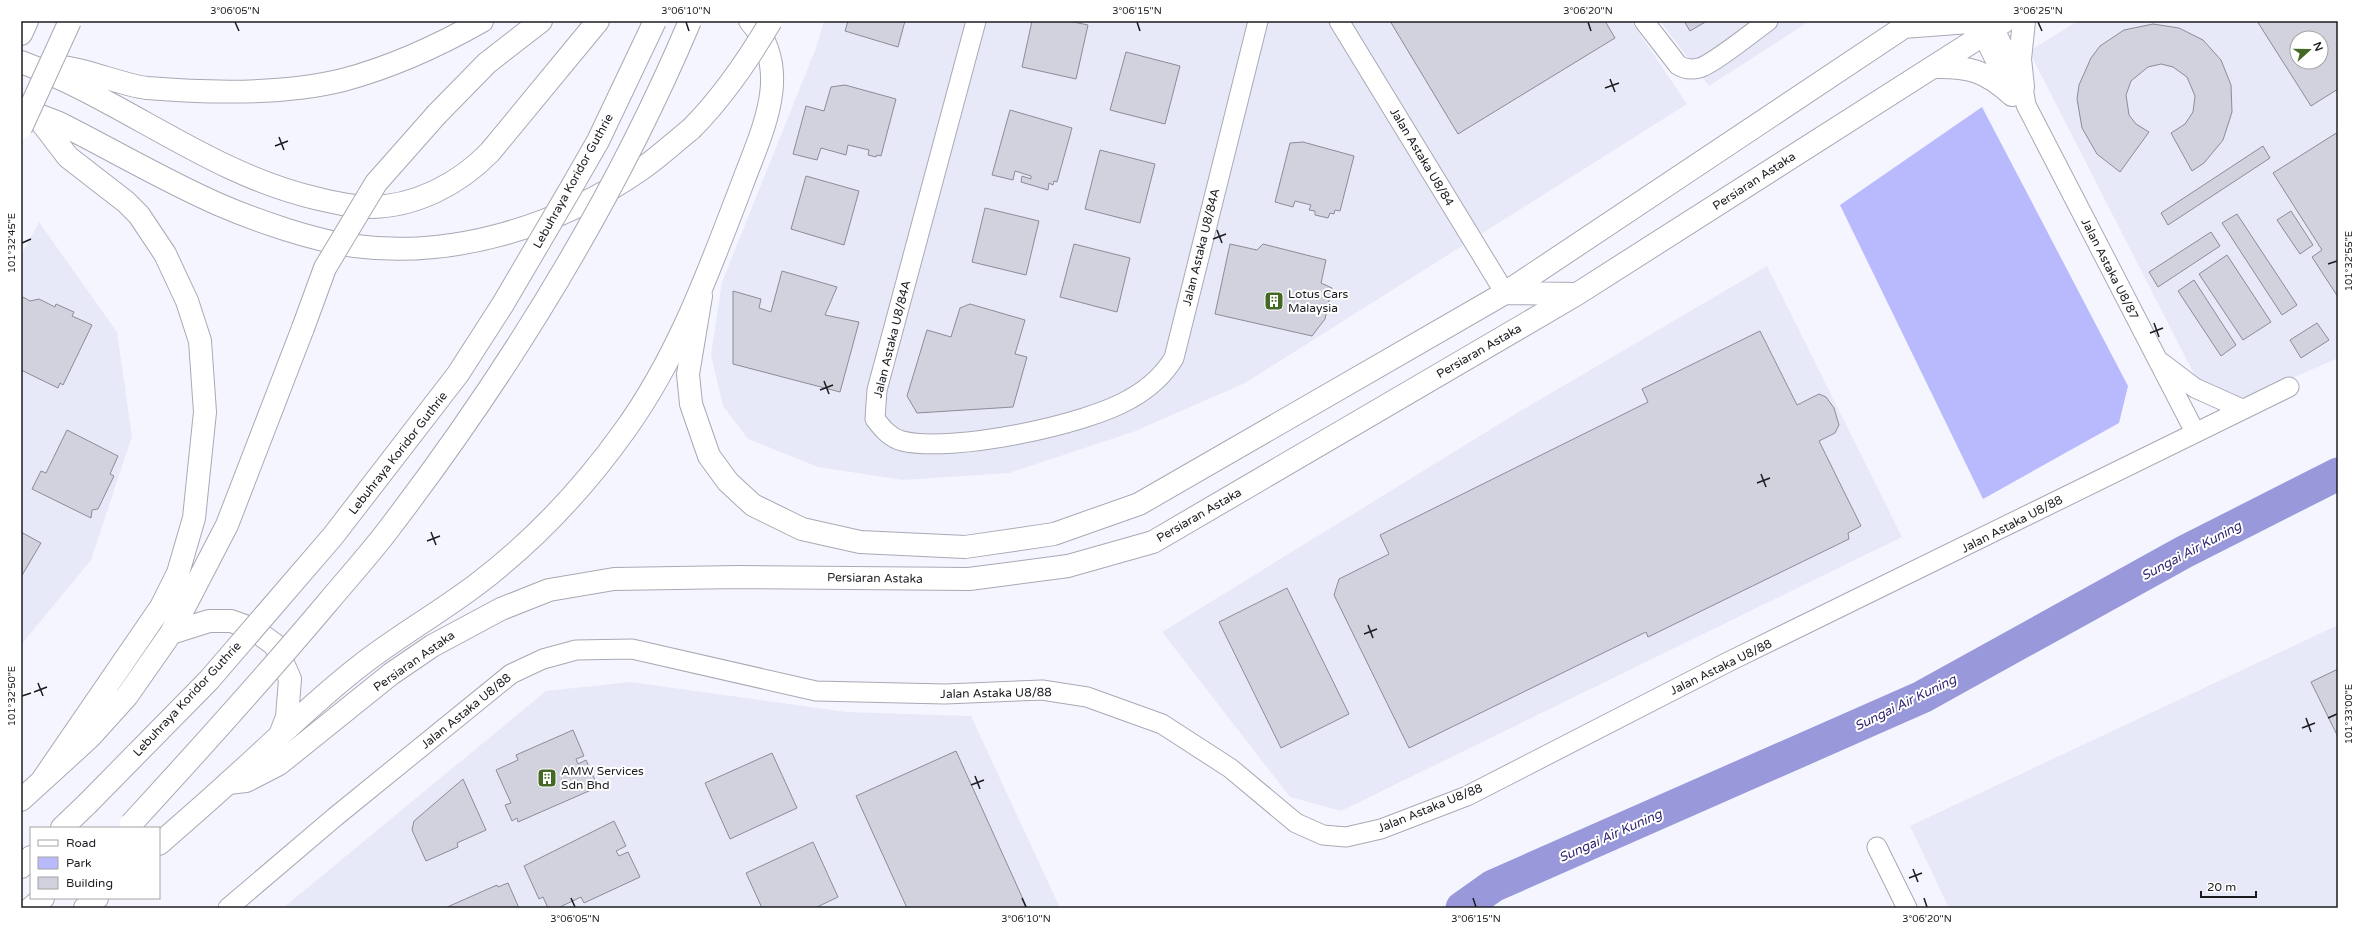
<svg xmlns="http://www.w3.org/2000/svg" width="2359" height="929" viewBox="0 0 2359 929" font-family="'Varela Round',sans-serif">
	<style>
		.built { fill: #e8e9f8; fill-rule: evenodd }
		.green { fill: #b9bafe }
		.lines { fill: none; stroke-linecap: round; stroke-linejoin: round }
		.river { stroke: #9898da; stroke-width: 33 }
		.building { fill: #d1d2dd; stroke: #8b8c97; fill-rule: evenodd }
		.minor-casing { stroke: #a9a9b5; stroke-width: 21 }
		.secondary-casing { stroke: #a9a9b5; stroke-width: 24 }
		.motorway-casing { stroke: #a9a9b5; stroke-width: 24 }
		.minor { stroke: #fff; stroke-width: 19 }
		.secondary { stroke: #fff; stroke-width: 22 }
		.motorway { stroke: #fff; stroke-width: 22 }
		.secondary-bridge-casing { stroke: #a9a9b5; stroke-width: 24; stroke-linecap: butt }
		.motorway-bridge-casing { stroke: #a9a9b5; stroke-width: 24; stroke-linecap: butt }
		.secondary-bridge { stroke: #fff; stroke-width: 22 }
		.motorway-bridge { stroke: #fff; stroke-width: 22 }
		.ticks { fill: none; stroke: #1b1c20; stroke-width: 1.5 }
		.labels { text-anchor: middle; stroke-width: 4; stroke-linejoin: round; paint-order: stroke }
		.street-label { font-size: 12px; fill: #1b1c20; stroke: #fff }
		.poi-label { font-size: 12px; fill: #1b1c20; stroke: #fff; text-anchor: start }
		.water-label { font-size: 13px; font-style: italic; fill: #2f2471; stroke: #fff }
		.neatline { fill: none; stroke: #1b1c20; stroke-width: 1.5 }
		.ticks-label { font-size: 10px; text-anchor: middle; fill: #1b1c20 }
	</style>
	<rect width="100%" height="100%" fill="#f4f5fe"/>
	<!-- built -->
	<path class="built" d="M 824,21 L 1631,21 L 1687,104 L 1245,383 L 1133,432 L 1009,473 L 903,480 L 818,467 L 748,439 L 723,406 L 711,355 L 722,282 L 816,48 Z
		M 1660,21 L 1810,21 L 1709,86 Z
		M 2078,21 L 2338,21 L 2338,358 L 2243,400 L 2198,382 L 2029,51 ZM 2297,38 L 2321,38 L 2321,62 L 2297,62 Z
		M 39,222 L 117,332 L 132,436 L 91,560 L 21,645 L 21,255 Z
		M 1767,266 L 1902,537 L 1341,811 L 1290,797 L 1162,632 L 1517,413 Z
		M 2338,625 L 2338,908 L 1949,908 L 1910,826 Z
		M 630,682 L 846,712 L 971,716 L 1060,908 L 283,908 L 546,691 Z"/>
	<!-- green -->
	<path class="green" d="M 1982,107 L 2128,386 L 2119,423 L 1983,499 L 1840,205 Z"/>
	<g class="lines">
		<!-- river -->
		<path class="river" d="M 1462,908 L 1493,886 L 1922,697 L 2184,552 L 2338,474"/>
	</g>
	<!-- building -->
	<path class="building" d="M 848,21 L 905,21 L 898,47 L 845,31 Z
		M 1032,21 L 1069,21 L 1088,25 L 1076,79 L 1022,67 Z
		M 1390,21 L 1605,21 L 1615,38 L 1458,134 Z
		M 1684,21 L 1707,21 L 1690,31 Z
		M 2257,21 L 2338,21 L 2338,89 L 2311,106 ZM 2297,38 L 2321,38 L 2321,62 L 2297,62 Z
		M 2153,24 L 2179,28 L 2203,40 L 2221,60 L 2231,85 L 2232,112 L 2223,140 L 2204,163 L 2192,171 L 2171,133 L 2185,124 L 2193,112 L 2195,96 L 2187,77 L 2173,67 L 2161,64 L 2148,67 L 2131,81 L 2126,95 L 2129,115 L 2136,124 L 2149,132 L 2120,172 L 2097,154 L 2082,128 L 2077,99 L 2079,85 L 2091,58 L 2100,46 L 2124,30 Z
		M 1126,52 L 1180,66 L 1165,124 L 1110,110 Z
		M 845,85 L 896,99 L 881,156 L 877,155 L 876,157 L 868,155 L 869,150 L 848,145 L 846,155 L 821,148 L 817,160 L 793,154 L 806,106 L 824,111 L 831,87 Z
		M 1010,110 L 1072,128 L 1057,182 L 1054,181 L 1053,185 L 1049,183 L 1048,190 L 1021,182 L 1022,176 L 1031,179 L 1031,176 L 1015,171 L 1013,180 L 992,175 Z
		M 2338,132 L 2338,297 L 2312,257 L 2322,250 L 2273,173 Z
		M 1303,142 L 1354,156 L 1340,211 L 1335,210 L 1334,214 L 1330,213 L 1328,218 L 1315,215 L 1315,211 L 1309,210 L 1311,205 L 1295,201 L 1293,207 L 1275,202 L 1290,143 Z
		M 2263,146 L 2270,158 L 2168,225 L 2161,213 Z
		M 1100,150 L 1155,164 L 1140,223 L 1085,209 Z
		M 806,176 L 859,191 L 844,245 L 791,229 Z
		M 985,208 L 1039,221 L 1026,275 L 972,262 Z
		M 2291,211 L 2313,245 L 2300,254 L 2277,220 Z
		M 2237,214 L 2297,305 L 2282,315 L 2222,223 Z
		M 2211,232 L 2220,246 L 2158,287 L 2149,272 Z
		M 1074,244 L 1130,258 L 1117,312 L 1060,297 Z
		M 1230,244 L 1257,250 L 1263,244 L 1326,260 L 1321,283 L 1332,288 L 1325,319 L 1312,336 L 1215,314 Z
		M 2227,255 L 2271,322 L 2243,340 L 2199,274 Z
		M 782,271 L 837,287 L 825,315 L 859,322 L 840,392 L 733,364 L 733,291 L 761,299 L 759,308 L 771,312 Z
		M 2194,280 L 2236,345 L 2221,356 L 2178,291 Z
		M 23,297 L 30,301 L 39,299 L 55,307 L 56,304 L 74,312 L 72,316 L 92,325 L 63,385 L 60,383 L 58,388 L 21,370 L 21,301 Z
		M 970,304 L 1025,320 L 1015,354 L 1027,357 L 1013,407 L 917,413 L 907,396 L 927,330 L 951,337 L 960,308 Z
		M 2317,323 L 2329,340 L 2301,358 L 2290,340 Z
		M 1760,331 L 1797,405 L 1819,394 L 1826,397 L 1834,408 L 1839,425 L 1835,433 L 1819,441 L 1861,526 L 1848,533 L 1849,539 L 1648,637 L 1646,632 L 1409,748 L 1334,595 L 1339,579 L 1389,554 L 1380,535 L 1648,402 L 1642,389 Z
		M 67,430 L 118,456 L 110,474 L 114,476 L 98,509 L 92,510 L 91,518 L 32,489 L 41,471 L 46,473 Z
		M 21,532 L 41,543 L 21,577 Z
		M 1287,588 L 1349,714 L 1281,748 L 1219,622 Z
		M 2338,669 L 2338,737 L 2311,682 Z
		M 573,730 L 584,756 L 576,759 L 578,764 L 586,760 L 598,787 L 518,822 L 517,818 L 512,821 L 505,805 L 511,803 L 496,770 L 518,760 L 516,755 Z
		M 956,751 L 1027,908 L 907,908 L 856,796 Z
		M 772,753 L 797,808 L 730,839 L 705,783 Z
		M 463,779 L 486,830 L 457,843 L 458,847 L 426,861 L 412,830 L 414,821 Z
		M 614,821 L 626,846 L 616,851 L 619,856 L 628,852 L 640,877 L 584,903 L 581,897 L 558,908 L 548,908 L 543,897 L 539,899 L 524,866 Z
		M 813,842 L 838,897 L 815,908 L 762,908 L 746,873 Z
		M 508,883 L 519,908 L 445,908 L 497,885 L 498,887 Z"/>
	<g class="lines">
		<defs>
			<path id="minor" d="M 976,21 L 877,390 L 875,419 C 882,428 890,438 902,441 C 952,453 1086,425 1130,399 C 1148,389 1163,376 1174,358 L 1258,21
				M 1339,21 L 1505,293
				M 1644,21 L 1678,65 C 1684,69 1691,70 1699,68 C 1712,65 1754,31 1768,21
				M 1994,28 L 2023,87 L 2026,105 L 2195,432
				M 1983,35 L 2012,95
				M 2162,363 L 2195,388 L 2242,409
				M 1877,847 L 1907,908
				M 228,908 L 335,817 L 511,674 L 543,659 L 576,650 L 632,649 L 816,691 L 945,694 L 1042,690 L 1087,697 L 1162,724 L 1230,768 L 1296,823 L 1323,835 L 1346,837 L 1381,829 L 1467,796 L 1728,662 L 2289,387"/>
			<path id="secondary" d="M 1903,27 L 1983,21 L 1994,28
				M 21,34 L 27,21
				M 1933,67 C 1969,66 1986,71 2012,95
				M 2023,87 L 2020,59 L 2024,21
				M 1505,293 L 1577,294
				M 701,296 L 688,374 L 691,404 L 709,456 L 728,482 L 753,505 L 802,529 L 860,542 L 965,547 L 1054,534 L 1139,504 L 1505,293 L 1913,21
				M 228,783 L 246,781 L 279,764 L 391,674 L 432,646 L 501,609 L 549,590 L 614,579 L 738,577 L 969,579 L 1068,566 L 1153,542 L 1577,294 L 2005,21"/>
			<path id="motorway" d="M 21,62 C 124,100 211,175 319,199 C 336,203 352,207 369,207 C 415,207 459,184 490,152 L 598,21
				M 55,67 C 80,66 120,85 147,88 C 208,93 283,95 343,80 C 392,67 438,46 482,21
				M 33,113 L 59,123 C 113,150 165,181 220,205 C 257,221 315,241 355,246 C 455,259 562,225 643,168 C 660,156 675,142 691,129
				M 35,114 L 68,157 L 126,202 L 139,215 L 165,254 L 187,301 L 200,341 L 205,412 L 194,518 L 178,573 L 161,607 L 43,779
				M 437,114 L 487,63 L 541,21
				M 171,633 L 209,621 L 231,621 L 253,629 L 275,645 L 290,679 L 287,717 L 280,735
				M 21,800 L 90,737 L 127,696 L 171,633 L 227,525 L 303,328
				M 62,828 L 87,804
				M 159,844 C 182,824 205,804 228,783 C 272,744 314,701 361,665 C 398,636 439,613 476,585 C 534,541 583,489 625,430 C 679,355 710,268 743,182 C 762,131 794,69 750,21
				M 21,867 L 31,857
				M 31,908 L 43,898
				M 85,908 L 97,898"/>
		</defs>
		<!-- minor casing -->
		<use href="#minor" class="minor-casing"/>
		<!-- secondary casing -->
		<use href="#secondary" class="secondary-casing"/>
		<!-- motorway casing -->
		<use href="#motorway" class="motorway-casing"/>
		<!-- minor -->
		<use href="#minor" class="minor"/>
		<!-- secondary -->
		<use href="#secondary" class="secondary"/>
		<!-- motorway -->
		<use href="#motorway" class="motorway"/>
		<defs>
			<path id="secondary-bridge" d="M 21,128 L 70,21"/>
			<path id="motorway-bridge" d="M 691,129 C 723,97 748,60 771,21
				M 303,328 L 325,268 L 376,183 L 437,114
				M 87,804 L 209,680 L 333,536 L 458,374 L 503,304 L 571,188 L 598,141 L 655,21
				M 131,824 C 198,751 264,678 328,602 C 348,578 369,555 388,530 C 508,373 613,203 690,21"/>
		</defs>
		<!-- secondary-bridge casing -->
		<use href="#secondary-bridge" class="secondary-bridge-casing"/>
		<!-- motorway-bridge casing -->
		<use href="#motorway-bridge" class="motorway-bridge-casing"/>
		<!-- secondary-bridge -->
		<use href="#secondary-bridge" class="secondary-bridge"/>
		<!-- motorway-bridge -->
		<use href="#motorway-bridge" class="motorway-bridge"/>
	</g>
	<!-- ticks -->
	<path class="ticks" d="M 235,22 L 239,31M 686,22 L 689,31M 1137,22 L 1140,31M 1588,22 L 1591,31M 2038,22 L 2042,31M 1610,79 L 1615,92M 1605,88 L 1619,83M 279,137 L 284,150M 275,146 L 288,141M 1217,230 L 1222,243M 1213,239 L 1226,234M 22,243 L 31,239M 2328,264 L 2337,261M 2154,323 L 2159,337M 2150,333 L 2163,328M 824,381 L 829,394M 820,390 L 833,385M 1761,474 L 1766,487M 1757,483 L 1770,478M 431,532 L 436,545M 427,541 L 440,536M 1368,625 L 1373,638M 1364,634 L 1377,629M 38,683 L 43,696M 34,692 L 47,687M 22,696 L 31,693M 2306,718 L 2311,732M 2328,718 L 2337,714M 2302,728 L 2315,723M 975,776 L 980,789M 971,785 L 984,780M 1913,869 L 1918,882M 1909,878 L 1922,873M 571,898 L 575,907M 1022,898 L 1026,907M 1473,898 L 1476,907M 1924,898 L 1927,907"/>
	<!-- icons -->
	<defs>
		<symbol id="building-square" viewBox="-11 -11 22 22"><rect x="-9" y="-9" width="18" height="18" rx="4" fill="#436924" stroke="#fff"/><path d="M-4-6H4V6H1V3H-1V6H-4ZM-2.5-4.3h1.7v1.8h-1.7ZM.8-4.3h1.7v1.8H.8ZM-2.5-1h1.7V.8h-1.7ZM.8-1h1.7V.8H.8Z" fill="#fff"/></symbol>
	</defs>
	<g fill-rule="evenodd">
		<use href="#building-square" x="1263" y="290" width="22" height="22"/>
		<use href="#building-square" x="536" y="767" width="22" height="22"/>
	</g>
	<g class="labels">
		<!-- street labels -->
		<g class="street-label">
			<text transform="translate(1422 157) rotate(59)" y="4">Jalan Astaka U8/84</text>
			<text transform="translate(573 181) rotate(-61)" y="4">Lebuhraya Koridor Guthrie</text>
			<text transform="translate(1754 181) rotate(-33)" y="4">Persiaran Astaka</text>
			<text transform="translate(1201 247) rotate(-76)" y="4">Jalan Astaka U8/84A</text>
			<text transform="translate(2110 269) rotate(63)" y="4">Jalan Astaka U8/87</text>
			<text transform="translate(892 339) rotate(-76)" y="4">Jalan Astaka U8/84A</text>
			<text transform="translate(1479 351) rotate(-30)" y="4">Persiaran Astaka</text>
			<text transform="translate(398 453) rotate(-52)" y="4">Lebuhraya Koridor Guthrie</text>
			<text transform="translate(1199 515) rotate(-30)" y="4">Persiaran Astaka</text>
			<text transform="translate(2012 524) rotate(-27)" y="4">Jalan Astaka U8/88</text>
			<text transform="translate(875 578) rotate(1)" y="4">Persiaran Astaka</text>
			<text transform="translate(414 661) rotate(-35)" y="4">Persiaran Astaka</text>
			<text transform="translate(1721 667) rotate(-26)" y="4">Jalan Astaka U8/88</text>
			<text transform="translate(996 693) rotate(-1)" y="4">Jalan Astaka U8/88</text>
			<text transform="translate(187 699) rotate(-47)" y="4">Lebuhraya Koridor Guthrie</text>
			<text transform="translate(466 711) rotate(-39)" y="4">Jalan Astaka U8/88</text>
			<text transform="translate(1430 808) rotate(-22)" y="4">Jalan Astaka U8/88</text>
		</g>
		<!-- poi labels -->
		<g class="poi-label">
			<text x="1288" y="298">Lotus Cars<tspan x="1288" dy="14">Malaysia</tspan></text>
			<text x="561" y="775">AMW Services<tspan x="561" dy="14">Sdn Bhd</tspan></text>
		</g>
		<!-- water labels -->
		<g class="water-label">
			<text transform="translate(2191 550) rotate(-28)" y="5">Sungai Air Kuning</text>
			<text transform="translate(1905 702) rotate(-26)" y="5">Sungai Air Kuning</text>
			<text transform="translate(1610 835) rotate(-24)" y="5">Sungai Air Kuning</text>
		</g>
	</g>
	<!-- border -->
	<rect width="2359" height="929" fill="none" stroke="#ffffff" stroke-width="44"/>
	<!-- legend -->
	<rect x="30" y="827" width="130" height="72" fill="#ffffff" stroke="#a4a4a6"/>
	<rect x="38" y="840" width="20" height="6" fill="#ffffff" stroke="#a4a4a6"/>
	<text x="66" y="847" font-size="12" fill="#1b1c20">Road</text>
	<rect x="38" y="857" width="20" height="12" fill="#b9bafe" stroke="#a4a4a6"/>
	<text x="66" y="867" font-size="12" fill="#1b1c20">Park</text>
	<rect x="38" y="877" width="20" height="12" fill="#d1d2dd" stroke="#a4a4a6"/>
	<text x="66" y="887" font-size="12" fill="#1b1c20">Building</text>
	<!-- north arrow -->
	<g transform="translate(2309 50) rotate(69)"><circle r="19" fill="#ffffff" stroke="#a4a4a6"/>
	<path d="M0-3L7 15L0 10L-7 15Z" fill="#436924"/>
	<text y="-6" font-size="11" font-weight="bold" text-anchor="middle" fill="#1b1c20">N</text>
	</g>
	<!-- scale -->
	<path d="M2201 891v6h55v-6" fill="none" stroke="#1b1c20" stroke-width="2"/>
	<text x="2207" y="891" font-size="12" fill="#1b1c20" stroke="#ffffff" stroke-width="3" paint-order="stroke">20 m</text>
	<rect x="22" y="22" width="2315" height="885" class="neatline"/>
	<g class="ticks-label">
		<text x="235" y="14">3°06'05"N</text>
		<text x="686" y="14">3°06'10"N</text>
		<text x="1137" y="14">3°06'15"N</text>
		<text x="1588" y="14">3°06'20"N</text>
		<text x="2038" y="14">3°06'25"N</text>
		<text transform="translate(11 243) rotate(-90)" y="4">101°32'45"E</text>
		<text transform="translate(2348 261) rotate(-90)" y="4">101°32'55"E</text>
		<text transform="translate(11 696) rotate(-90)" y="4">101°32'50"E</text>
		<text transform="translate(2348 714) rotate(-90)" y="4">101°33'00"E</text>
		<text x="575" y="922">3°06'05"N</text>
		<text x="1026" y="922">3°06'10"N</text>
		<text x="1476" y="922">3°06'15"N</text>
		<text x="1927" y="922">3°06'20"N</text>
	</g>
</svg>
